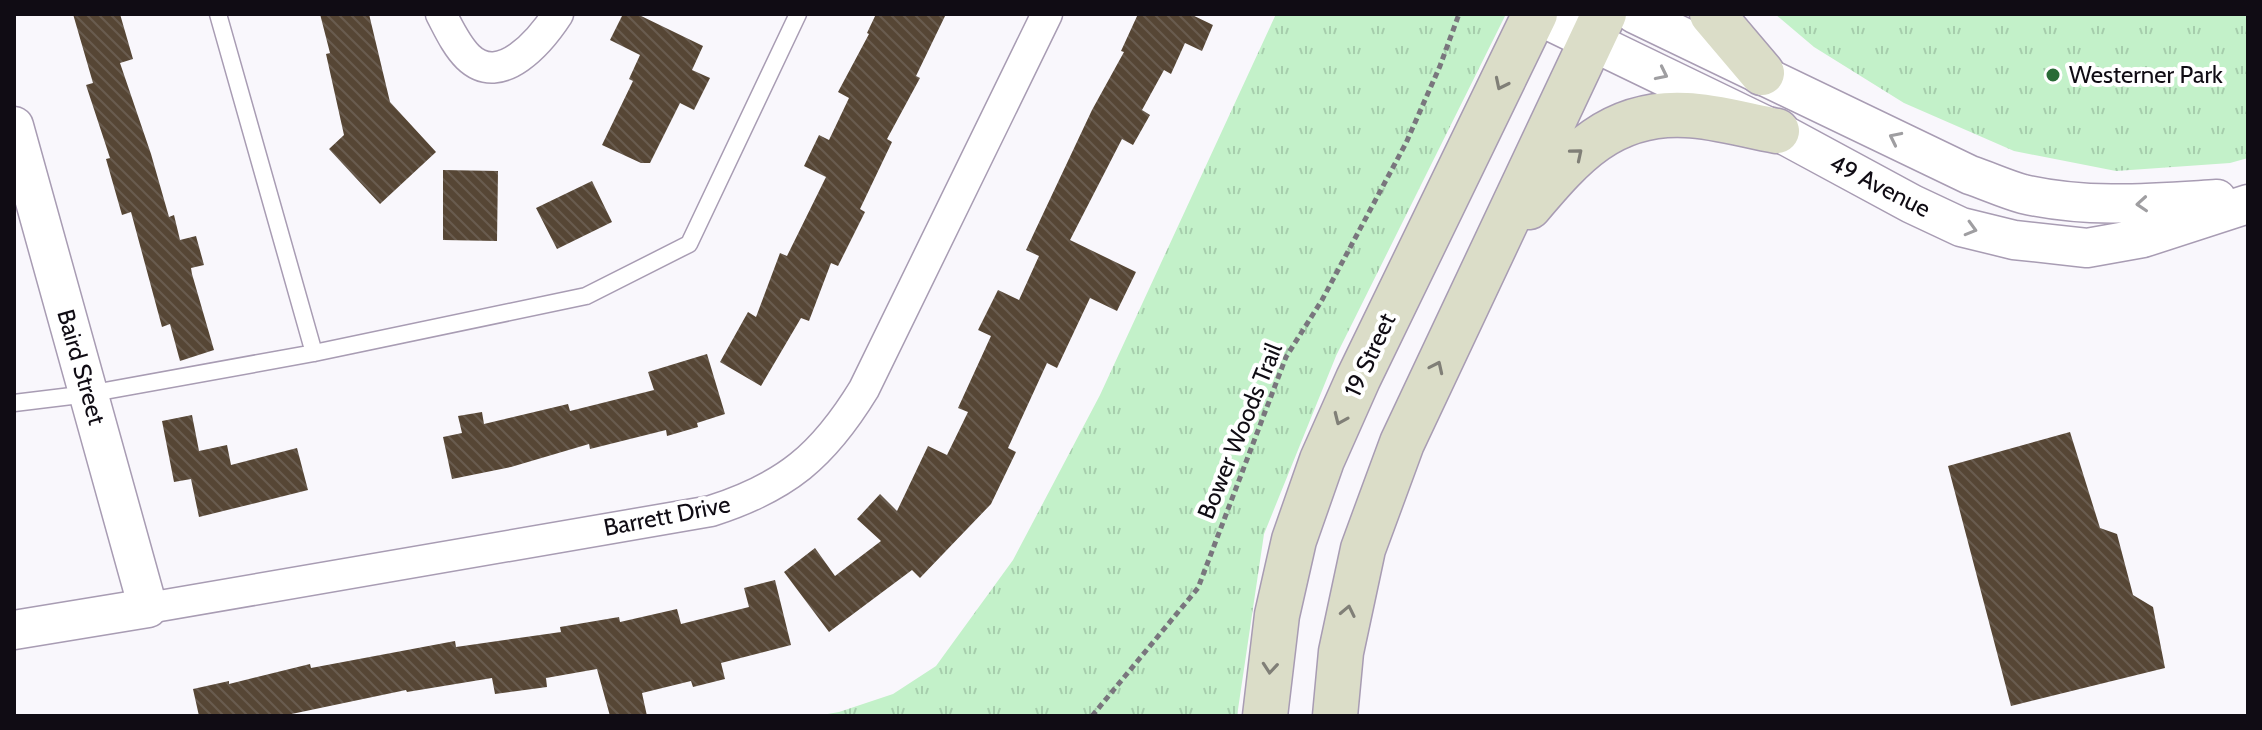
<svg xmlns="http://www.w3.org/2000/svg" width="2262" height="730" viewBox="0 0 2262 730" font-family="Cabin,sans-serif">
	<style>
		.park { fill: url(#park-tufts) }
		.building { fill: url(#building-back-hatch) }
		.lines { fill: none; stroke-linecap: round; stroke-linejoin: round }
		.service-casing { stroke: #a89cb3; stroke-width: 19 }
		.minor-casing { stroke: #a89cb3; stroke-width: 33 }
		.tertiary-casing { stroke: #a89cb3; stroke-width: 41 }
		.secondary-casing { stroke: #a89cb3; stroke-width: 47 }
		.path { stroke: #79767d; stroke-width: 5; stroke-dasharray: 6 4; stroke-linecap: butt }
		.service { stroke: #fff; stroke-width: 16 }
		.minor { stroke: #fff; stroke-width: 30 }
		.tertiary { stroke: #fff; stroke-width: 38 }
		.secondary { stroke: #dbddc8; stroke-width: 44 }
		.oneway { stroke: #9f9ea1 }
		.oneway2 { stroke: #807f77 }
		.poi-dot { fill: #296b36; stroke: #fff; stroke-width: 3 }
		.labels { text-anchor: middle; stroke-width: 8; stroke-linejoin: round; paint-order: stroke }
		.poi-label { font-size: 24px; fill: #100c14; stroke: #fff; text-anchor: start }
		.street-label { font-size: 24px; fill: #100c14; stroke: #fff }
	</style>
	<defs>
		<pattern id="park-tufts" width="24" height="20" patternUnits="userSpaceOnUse" patternTransform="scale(2)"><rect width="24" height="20" fill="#c3f1c9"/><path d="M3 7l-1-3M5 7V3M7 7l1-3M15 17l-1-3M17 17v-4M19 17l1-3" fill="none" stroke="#a6cdac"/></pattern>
		<pattern id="building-back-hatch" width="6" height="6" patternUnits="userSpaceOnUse" patternTransform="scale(2)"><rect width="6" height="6" fill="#564635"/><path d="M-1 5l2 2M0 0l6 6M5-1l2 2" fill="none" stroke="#695c4f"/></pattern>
	</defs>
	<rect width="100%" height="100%" fill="#f9f7fc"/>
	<!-- park -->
	<path class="park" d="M 1276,14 L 1506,14 L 1336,356 L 1264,534 L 1237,716 L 816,716 L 839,712 L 893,694 L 936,666 L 1013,560 L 1100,395 Z
		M 1775,14 L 2248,14 L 2248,158 L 2230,163 L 2116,171 L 2014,151 L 1904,103 L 1814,47 Z"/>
	<!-- building -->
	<path class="building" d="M 73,14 L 120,14 L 133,59 L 120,63 L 151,154 L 169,217 L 174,215 L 180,240 L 196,236 L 204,265 L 191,268 L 192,274 L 214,350 L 180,361 L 170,324 L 162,327 L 131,212 L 122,215 L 106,159 L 110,158 L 86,85 L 93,83 Z
		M 320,14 L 369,14 L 390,102 L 436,152 L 380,204 L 329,149 L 344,135 L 326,54 L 330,53 Z
		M 623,14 L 637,14 L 703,46 L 692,70 L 710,78 L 694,110 L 680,103 L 650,163 L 641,163 L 602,145 L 633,81 L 629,79 L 640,55 L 610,40 Z
		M 876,14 L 946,14 L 916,76 L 920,78 L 887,139 L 892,142 L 860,209 L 865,212 L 838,266 L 831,263 L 809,321 L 801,318 L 761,386 L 720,362 L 748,312 L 756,317 L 780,253 L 787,256 L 826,177 L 804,166 L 819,135 L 829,140 L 849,98 L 838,92 L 869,34 L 867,33 Z
		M 1138,14 L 1190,14 L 1213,25 L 1202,51 L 1185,43 L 1171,74 L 1164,70 L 1142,110 L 1150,115 L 1133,145 L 1122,139 L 1070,240 L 1136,272 L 1117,311 L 1090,298 L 1057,368 L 1047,363 L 1008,448 L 1016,452 L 991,504 L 920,578 L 912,570 L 829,632 L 784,572 L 815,548 L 835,576 L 881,541 L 857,519 L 880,494 L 897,511 L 928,446 L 947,455 L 968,412 L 958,408 L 991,336 L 978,330 L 998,290 L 1019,300 L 1039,256 L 1026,250 L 1092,110 L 1124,52 L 1121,51 Z
		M 443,170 L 498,171 L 497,241 L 443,240 Z
		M 592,181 L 612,222 L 557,249 L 536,208 Z
		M 707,354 L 725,414 L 697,423 L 698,427 L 667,436 L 666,430 L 590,449 L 589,444 L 511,467 L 452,479 L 443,437 L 462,433 L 458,416 L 482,412 L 484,424 L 568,404 L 570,411 L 654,390 L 648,372 Z
		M 192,415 L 199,451 L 227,445 L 231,465 L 297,448 L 308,490 L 199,517 L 191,479 L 174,482 L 162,421 Z
		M 2070,432 L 2100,528 L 2117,534 L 2133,595 L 2153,607 L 2165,668 L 2011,706 L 1948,466 Z
		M 775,580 L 791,645 L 721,663 L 725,679 L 693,687 L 691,681 L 642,693 L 647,716 L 610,716 L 597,669 L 546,678 L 547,687 L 495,694 L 492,678 L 407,692 L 406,690 L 282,716 L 199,716 L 193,689 L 229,681 L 229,684 L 310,664 L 311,668 L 455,641 L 456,647 L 561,632 L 560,627 L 619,617 L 620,622 L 677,609 L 681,624 L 749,607 L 744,588 Z"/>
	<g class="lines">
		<defs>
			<path id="service" d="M 218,14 L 314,353
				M 14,403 L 88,394 L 314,353 L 586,296 L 689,244 L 798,14"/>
			<path id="minor" d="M 441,14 C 449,29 456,45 468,57 C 501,89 541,40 558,14
				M 148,608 L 711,511 C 786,487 823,456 864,389 L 1047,14"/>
			<path id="tertiary" d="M 1535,14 L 1777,131 L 1912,204 L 1961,227 L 2014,240 L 2087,248 L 2143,238 L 2248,204
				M 1635,14 L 1970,175 C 1988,181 2005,189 2023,194 C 2088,209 2152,203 2217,199
				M 14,126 L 148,608 L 14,630"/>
			<path id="secondary" d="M 1712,14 L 1762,73
				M 1529,207 C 1573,155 1611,111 1686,115 C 1716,116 1748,126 1777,131
				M 1265,716 L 1277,615 L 1294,540 L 1322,460 L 1358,379 L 1535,14
				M 1335,716 L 1341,652 L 1363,549 L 1402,443 L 1604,14"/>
		</defs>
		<!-- service casing -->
		<use href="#service" class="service-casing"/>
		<!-- minor casing -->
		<use href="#minor" class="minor-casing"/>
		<!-- tertiary casing -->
		<use href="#tertiary" class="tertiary-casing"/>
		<!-- secondary casing -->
		<use href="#secondary" class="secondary-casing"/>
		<!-- path -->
		<path class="path" d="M 1092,716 L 1198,588 L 1286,357 L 1322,300 L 1406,143 L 1440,66 L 1459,14"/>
		<!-- service -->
		<use href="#service" class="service"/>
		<!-- minor -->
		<use href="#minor" class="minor"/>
		<!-- tertiary -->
		<use href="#tertiary" class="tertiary"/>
		<!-- secondary -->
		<use href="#secondary" class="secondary"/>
	</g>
	<!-- one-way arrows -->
	<defs><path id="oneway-chevron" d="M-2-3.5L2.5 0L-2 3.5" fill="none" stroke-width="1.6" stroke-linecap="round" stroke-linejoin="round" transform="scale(2)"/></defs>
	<g class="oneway">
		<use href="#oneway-chevron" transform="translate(1662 74) rotate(26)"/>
		<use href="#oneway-chevron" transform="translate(1895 138) rotate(-154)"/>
		<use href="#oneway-chevron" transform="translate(2142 204) rotate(176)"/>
		<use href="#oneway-chevron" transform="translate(1971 229) rotate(16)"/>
	</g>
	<g class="oneway2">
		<use href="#oneway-chevron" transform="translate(1501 84) rotate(116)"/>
		<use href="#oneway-chevron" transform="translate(1577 154) rotate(-40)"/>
		<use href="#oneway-chevron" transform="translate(1437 367) rotate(-65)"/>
		<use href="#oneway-chevron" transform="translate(1340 419) rotate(114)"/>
		<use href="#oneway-chevron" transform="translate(1348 611) rotate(-78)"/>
		<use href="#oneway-chevron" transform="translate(1270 668) rotate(95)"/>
	</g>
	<!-- markers -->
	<circle class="poi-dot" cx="2053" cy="75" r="8"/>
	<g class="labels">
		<!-- poi labels -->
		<g class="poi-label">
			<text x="2069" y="83">Westerner Park</text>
		</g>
		<!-- street labels -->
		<g class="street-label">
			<text transform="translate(1880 186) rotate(27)" y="8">49 Avenue</text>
			<text transform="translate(1370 355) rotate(-65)" y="8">19 Street</text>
			<text transform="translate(81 367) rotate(74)" y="8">Baird Street</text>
			<text transform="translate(1240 431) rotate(-68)" y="8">Bower Woods Trail</text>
			<text transform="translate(667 516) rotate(-11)" y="8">Barrett Drive</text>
		</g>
	</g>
	<!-- border -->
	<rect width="2262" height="730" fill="none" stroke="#100c14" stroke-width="32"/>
</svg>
